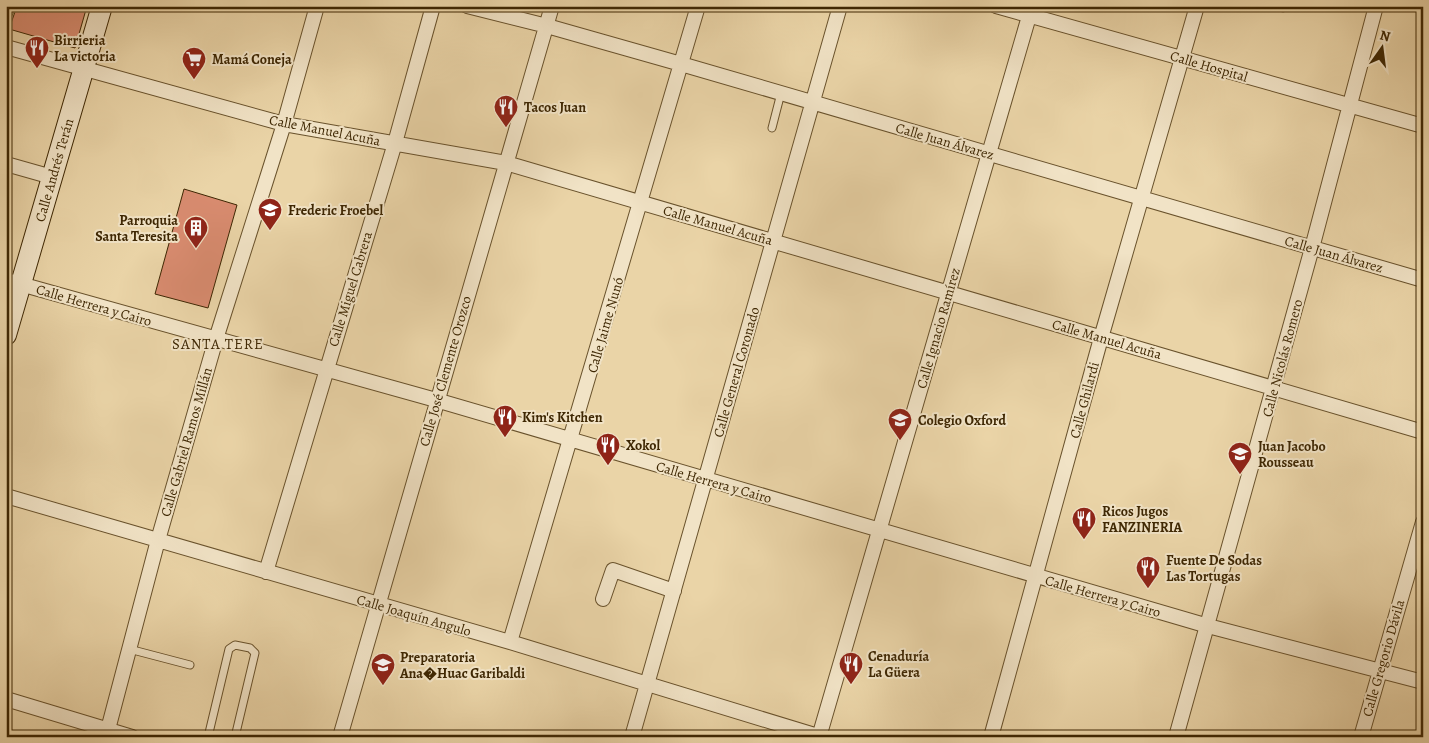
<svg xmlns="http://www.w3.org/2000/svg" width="1429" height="743" viewBox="0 0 1429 743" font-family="Alegreya,serif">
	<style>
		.building { fill: #d88b6f; stroke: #3e2703 }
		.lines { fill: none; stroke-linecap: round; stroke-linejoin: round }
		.lane-casing { stroke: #69522c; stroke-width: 9 }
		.street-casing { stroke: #69522c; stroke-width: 16 }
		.secondary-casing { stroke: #3e2703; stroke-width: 22 }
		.lane { stroke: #f1e3c6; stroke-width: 7 }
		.street { stroke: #f1e3c6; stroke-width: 14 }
		.secondary { stroke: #f1e3c6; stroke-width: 20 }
		.labels { text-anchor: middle; stroke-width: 4; stroke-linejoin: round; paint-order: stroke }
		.poi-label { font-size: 14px; font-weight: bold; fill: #3e2703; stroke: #f1e3c6; text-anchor: start }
		.street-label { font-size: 14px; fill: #3e2703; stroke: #f1e3c6 }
		.neighbourhood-label { font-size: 15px; letter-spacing: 1px; fill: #3e2703; stroke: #f1e3c6 }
	</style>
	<rect width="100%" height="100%" fill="#ead4a7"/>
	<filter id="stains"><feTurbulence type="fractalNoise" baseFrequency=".004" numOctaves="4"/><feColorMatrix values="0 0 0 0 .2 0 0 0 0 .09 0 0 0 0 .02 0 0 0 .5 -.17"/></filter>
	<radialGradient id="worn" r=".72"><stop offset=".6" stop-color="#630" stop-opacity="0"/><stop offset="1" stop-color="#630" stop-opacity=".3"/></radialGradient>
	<!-- building -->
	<path class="building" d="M 17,6 L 87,6 L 75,48 L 9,29 Z
		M 184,189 L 237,205 L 208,308 L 155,294 Z"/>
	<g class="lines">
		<defs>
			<path id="lane" d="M 1275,6 L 1283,8
				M 772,128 L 781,93
				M 129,649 L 190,665
				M 208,737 L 229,649 L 235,645 L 250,648 L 255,653 L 235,737"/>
			<path id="street" d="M 467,6 L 547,26 L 681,64 L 1423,280
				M 996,6 L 1423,126
				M 6,11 L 8,6
				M 6,47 L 284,124 L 506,163 L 1423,432
				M 6,164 L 52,177
				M 6,280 L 436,400 L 1208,626 L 1423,682
				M 6,496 L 510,642 L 821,737
				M 266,572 L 395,143 L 433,6
				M 603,599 L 613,570 L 674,591
				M 510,642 L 698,6
				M 6,699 L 132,737
				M 106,737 L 158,540 L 216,339 L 284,124 L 317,6
				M 340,737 L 552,6
				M 632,737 L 840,6
				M 819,737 L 1032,6
				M 991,737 L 1101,338 L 1197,6
				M 1176,737 L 1312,248 L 1376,6
				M 1361,737 L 1423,522"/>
			<path id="secondary" d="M 6,335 L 102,6"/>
		</defs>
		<!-- lane casing -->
		<use href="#lane" class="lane-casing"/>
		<!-- street casing -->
		<use href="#street" class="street-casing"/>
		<!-- secondary casing -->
		<use href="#secondary" class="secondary-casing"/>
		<!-- lane -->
		<use href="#lane" class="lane"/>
		<!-- street -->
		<use href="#street" class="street"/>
		<!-- secondary -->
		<use href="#secondary" class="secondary"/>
	</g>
	<!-- icons -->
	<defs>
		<symbol id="restaurant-pin" viewBox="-11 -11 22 30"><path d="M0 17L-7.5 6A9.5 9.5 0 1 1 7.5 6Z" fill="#8f2418" stroke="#f1e3c6"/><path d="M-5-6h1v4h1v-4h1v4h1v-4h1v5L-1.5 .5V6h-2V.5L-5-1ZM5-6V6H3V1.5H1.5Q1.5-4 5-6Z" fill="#fff"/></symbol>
		<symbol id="supermarket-pin" viewBox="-11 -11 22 30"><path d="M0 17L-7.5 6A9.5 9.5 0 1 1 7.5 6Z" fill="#8f2418" stroke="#f1e3c6"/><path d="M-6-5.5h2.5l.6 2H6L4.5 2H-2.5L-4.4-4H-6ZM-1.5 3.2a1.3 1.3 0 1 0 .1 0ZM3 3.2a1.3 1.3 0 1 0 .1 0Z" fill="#fff"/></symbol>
		<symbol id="school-pin" viewBox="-11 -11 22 30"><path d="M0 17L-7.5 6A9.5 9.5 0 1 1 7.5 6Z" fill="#8f2418" stroke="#f1e3c6"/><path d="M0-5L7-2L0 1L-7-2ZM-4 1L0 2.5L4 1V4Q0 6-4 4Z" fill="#fff"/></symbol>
		<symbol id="building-pin" viewBox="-11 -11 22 30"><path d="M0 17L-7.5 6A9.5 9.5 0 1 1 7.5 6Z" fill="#8f2418" stroke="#f1e3c6"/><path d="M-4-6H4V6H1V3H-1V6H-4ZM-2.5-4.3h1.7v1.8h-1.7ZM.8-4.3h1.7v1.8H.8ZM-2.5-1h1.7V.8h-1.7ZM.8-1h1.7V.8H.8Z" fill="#fff"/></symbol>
		<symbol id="university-pin" viewBox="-11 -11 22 30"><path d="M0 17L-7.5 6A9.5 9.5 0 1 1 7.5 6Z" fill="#8f2418" stroke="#f1e3c6"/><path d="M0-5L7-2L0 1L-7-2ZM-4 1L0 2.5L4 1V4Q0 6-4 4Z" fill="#fff"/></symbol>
	</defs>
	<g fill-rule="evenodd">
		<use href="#restaurant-pin" x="23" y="34" width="28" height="38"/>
		<use href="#supermarket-pin" x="180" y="45" width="28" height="38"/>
		<use href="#restaurant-pin" x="492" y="93" width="28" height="38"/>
		<use href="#school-pin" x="256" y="196" width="28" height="38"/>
		<use href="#building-pin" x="182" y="214" width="28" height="38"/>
		<use href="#restaurant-pin" x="491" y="403" width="28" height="38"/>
		<use href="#school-pin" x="886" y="406" width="28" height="38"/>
		<use href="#restaurant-pin" x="594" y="431" width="28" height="38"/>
		<use href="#school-pin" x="1226" y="440" width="28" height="38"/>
		<use href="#restaurant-pin" x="1070" y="505" width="28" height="38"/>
		<use href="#restaurant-pin" x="1134" y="554" width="28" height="38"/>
		<use href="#restaurant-pin" x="837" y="650" width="28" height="38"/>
		<use href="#university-pin" x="369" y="651" width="28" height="38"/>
	</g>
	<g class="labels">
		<!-- poi labels -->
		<g class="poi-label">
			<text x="54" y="45">Birrieria<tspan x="54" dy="16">La victoria</tspan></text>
			<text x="212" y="64">Mamá Coneja</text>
			<text x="524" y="112">Tacos Juan</text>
			<text x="288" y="215">Frederic Froebel</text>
			<text x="178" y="225" text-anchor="end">Parroquia<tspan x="178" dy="16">Santa Teresita</tspan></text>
			<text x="522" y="422">Kim's Kitchen</text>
			<text x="918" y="425">Colegio Oxford</text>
			<text x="626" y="450">Xokol</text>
			<text x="1258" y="451">Juan Jacobo<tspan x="1258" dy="16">Rousseau</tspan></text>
			<text x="1102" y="516">Ricos Jugos<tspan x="1102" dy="16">FANZINERIA</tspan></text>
			<text x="1166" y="565">Fuente De Sodas<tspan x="1166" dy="16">Las Tortugas</tspan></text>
			<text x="868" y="661">Cenaduría<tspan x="868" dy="16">La Güera</tspan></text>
			<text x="400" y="662">Preparatoria<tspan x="400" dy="16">Ana�Huac Garibaldi</tspan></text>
		</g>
		<!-- street labels -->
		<g class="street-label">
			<text transform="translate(1209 66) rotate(16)" y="5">Calle Hospital</text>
			<text transform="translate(325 130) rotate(11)" y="5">Calle Manuel Acuña</text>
			<text transform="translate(945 141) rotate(16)" y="5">Calle Juan Álvarez</text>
			<text transform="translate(54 170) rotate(-74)" y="5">Calle Andrés Terán</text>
			<text transform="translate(718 225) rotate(16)" y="5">Calle Manuel Acuña</text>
			<text transform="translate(1334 254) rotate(16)" y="5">Calle Juan Álvarez</text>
			<text transform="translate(350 289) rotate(-73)" y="5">Calle Miguel Cabrera</text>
			<text transform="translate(94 305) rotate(16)" y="5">Calle Herrera y Cairo</text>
			<text transform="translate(605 325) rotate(-74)" y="5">Calle Jaime Nunó</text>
			<text transform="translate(938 328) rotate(-74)" y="5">Calle Ignacio Ramírez</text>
			<text transform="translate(1107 339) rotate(16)" y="5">Calle Manuel Acuña</text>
			<text transform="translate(1282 358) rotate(-75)" y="5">Calle Nicolás Romero</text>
			<text transform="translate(445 371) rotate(-74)" y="5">Calle José Clemente Orozco</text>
			<text transform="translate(736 372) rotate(-74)" y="5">Calle General Coronado</text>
			<text transform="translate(1084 400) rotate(-75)" y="5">Calle Ghilardi</text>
			<text transform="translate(186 442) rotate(-74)" y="5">Calle Gabriel Ramos Millán</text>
			<text transform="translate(714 482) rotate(16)" y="5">Calle Herrera y Cairo</text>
			<text transform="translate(1103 596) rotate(16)" y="5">Calle Herrera y Cairo</text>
			<text transform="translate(414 615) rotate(16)" y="5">Calle Joaquín Angulo</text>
			<text transform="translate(1383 658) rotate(-74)" y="5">Calle Gregorio Dávila</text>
		</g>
		<!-- neighbourhood labels -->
		<g class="neighbourhood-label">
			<text x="218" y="349">SANTA TERE</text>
		</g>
	</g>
	<!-- margin -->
	<rect width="1429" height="743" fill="none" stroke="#ead4a7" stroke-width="25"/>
	<rect x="8" y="8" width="1414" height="728" fill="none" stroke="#3e2703" stroke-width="2.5"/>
	<rect x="12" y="12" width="1404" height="718" fill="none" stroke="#3e2703"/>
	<!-- north arrow -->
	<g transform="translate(1382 48) rotate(14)" stroke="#f1e3c6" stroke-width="4" paint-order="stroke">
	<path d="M0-4L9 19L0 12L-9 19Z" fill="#3e2703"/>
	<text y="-8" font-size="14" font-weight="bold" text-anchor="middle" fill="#3e2703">N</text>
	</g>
	<rect width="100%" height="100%" filter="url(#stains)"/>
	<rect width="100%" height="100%" fill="url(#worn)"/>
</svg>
